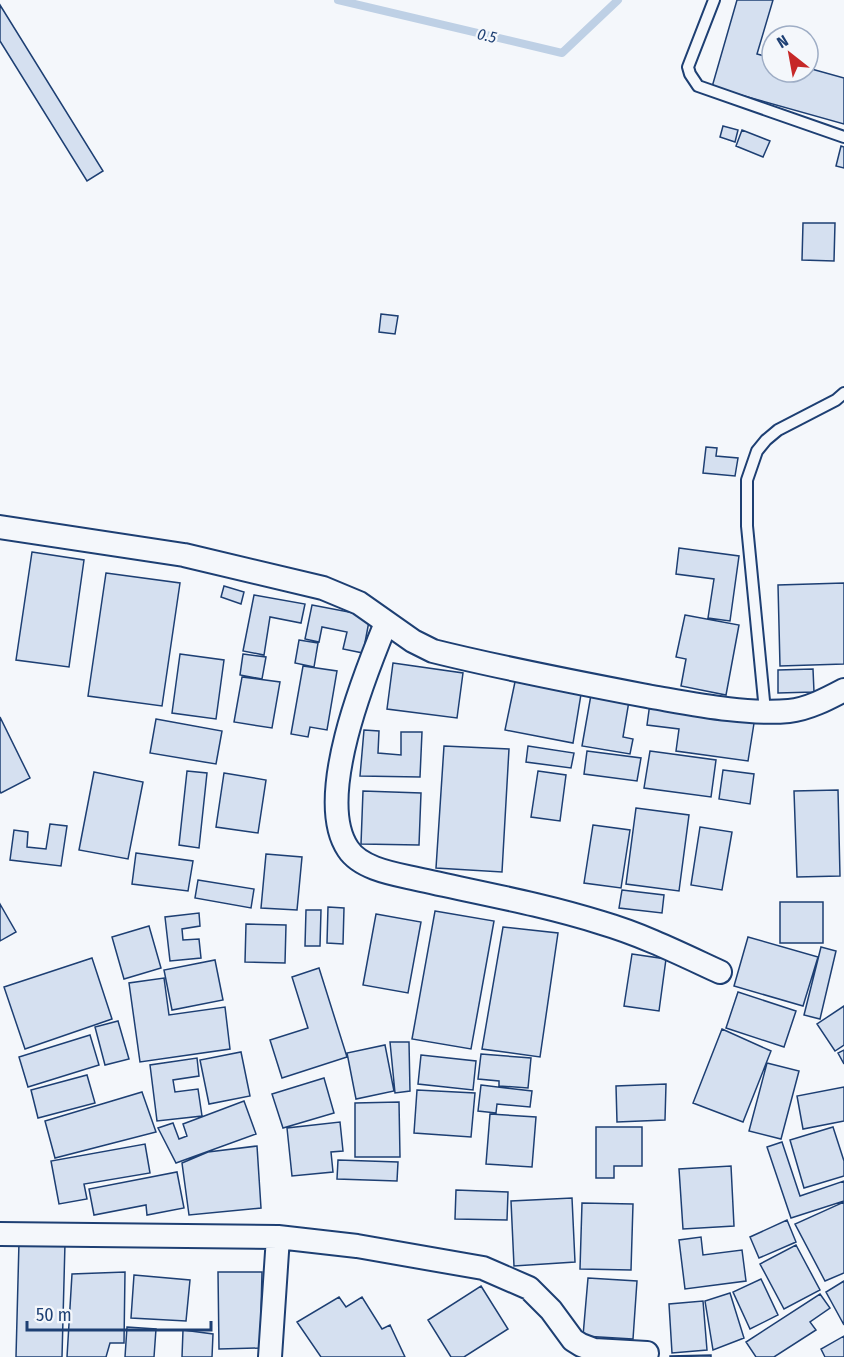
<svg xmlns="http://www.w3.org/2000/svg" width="844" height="1357" viewBox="0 0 844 1357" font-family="'Fira Sans Condensed',sans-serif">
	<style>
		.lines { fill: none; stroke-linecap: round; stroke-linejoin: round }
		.stream { stroke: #bed0e5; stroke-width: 8 }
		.building { fill: #d5e0f0; stroke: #1d3f73; stroke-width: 1.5 }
		.service-casing { stroke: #1d3f73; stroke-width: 14 }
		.minor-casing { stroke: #1d3f73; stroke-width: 26 }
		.service { stroke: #f4f7fb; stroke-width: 10 }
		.minor { stroke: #f4f7fb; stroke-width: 22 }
		.labels { text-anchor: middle; stroke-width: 4.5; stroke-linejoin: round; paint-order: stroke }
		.water-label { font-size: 16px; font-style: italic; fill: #1d3f73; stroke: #f4f7fb }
	</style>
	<rect width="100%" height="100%" fill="#f4f7fb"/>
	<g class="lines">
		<!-- stream -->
		<path class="stream" d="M 338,0 L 562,53 L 618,0"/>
	</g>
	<!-- building -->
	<path class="building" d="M 737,0 L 773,0 L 757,54 L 772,58 L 772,72 L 808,72 L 808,68 L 844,78 L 844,124 L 712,87 Z
		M 0,5 L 103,171 L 87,181 L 0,41 Z
		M 723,126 L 738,130 L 735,142 L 720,137 Z
		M 742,130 L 770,141 L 763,157 L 736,146 Z
		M 841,146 L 844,147 L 844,168 L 836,166 Z
		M 803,223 L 835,223 L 834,261 L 802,260 Z
		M 381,314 L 398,316 L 395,334 L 379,332 Z
		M 706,447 L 717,448 L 716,456 L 738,458 L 735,476 L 703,473 Z
		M 679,548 L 739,556 L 730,621 L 708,618 L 714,579 L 676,574 Z
		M 32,552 L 84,560 L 69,667 L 16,660 Z
		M 106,573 L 180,583 L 162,706 L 88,696 Z
		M 844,583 L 844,664 L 780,666 L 778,585 Z
		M 224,586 L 244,592 L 241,604 L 221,597 Z
		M 254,595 L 305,604 L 301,623 L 270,617 L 264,655 L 243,651 Z
		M 312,605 L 370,616 L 363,653 L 343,649 L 347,632 L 322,627 L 319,642 L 305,639 Z
		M 685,615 L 739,625 L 726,695 L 681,686 L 686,659 L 676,657 Z
		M 299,640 L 318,643 L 314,667 L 295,663 Z
		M 180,654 L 224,660 L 216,719 L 172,713 Z
		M 243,654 L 266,657 L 262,679 L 240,675 Z
		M 393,663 L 463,673 L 457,718 L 387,709 Z
		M 303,666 L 337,671 L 327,730 L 310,727 L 308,737 L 291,734 Z
		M 813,669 L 814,692 L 778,693 L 778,670 Z
		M 242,677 L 280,682 L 272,728 L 234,722 Z
		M 516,677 L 582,688 L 573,743 L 505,730 Z
		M 592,689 L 630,695 L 623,737 L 633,739 L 630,754 L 582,746 Z
		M 650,703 L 755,717 L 748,761 L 676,751 L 679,729 L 647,725 Z
		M 0,717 L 30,778 L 1,793 L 0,791 Z
		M 156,719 L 222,731 L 216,764 L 150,753 Z
		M 364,730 L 379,731 L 378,753 L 401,755 L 401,732 L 422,732 L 420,777 L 360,776 Z
		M 444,746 L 509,749 L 502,872 L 436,868 Z
		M 528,746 L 574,753 L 571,768 L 526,762 Z
		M 587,751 L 641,758 L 637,781 L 584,774 Z
		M 650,751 L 716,760 L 711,797 L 644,788 Z
		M 723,770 L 754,774 L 750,804 L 719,799 Z
		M 187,771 L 207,773 L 199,848 L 179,845 Z
		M 538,771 L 566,775 L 560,821 L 531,817 Z
		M 94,772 L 143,782 L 128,859 L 79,850 Z
		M 224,773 L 266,780 L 258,833 L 216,827 Z
		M 838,790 L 840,876 L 797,877 L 794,791 Z
		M 363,791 L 421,793 L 419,845 L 361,844 Z
		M 636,808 L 689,815 L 679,891 L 626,884 Z
		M 50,824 L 67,826 L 61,866 L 10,860 L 14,830 L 28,832 L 27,847 L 46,849 Z
		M 593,825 L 630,830 L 621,888 L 584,883 Z
		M 700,827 L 732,832 L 722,890 L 691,885 Z
		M 136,853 L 193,861 L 188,891 L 132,884 Z
		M 266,854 L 302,857 L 297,910 L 261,908 Z
		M 198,880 L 254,889 L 251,908 L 195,898 Z
		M 622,890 L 664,895 L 662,913 L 619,908 Z
		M 780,902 L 823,902 L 823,943 L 780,943 Z
		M 0,904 L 16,932 L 0,941 Z
		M 328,907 L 344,908 L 343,944 L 327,943 Z
		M 306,910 L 321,910 L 320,946 L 305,946 Z
		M 435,911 L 494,921 L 471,1049 L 412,1039 Z
		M 199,913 L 200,926 L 182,929 L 183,940 L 199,939 L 201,958 L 170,961 L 165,917 Z
		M 376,914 L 421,922 L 408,993 L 363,985 Z
		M 246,924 L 286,925 L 285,963 L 245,962 Z
		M 149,926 L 161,968 L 124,979 L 112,937 Z
		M 503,927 L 558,933 L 540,1057 L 482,1049 Z
		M 748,937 L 818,957 L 803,1006 L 734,986 Z
		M 821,947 L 836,951 L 820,1019 L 804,1015 Z
		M 632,954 L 666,959 L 659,1011 L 624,1006 Z
		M 92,958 L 112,1019 L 25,1049 L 4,987 Z
		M 215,960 L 223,1000 L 172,1010 L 164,970 Z
		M 319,968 L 347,1057 L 282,1078 L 270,1040 L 308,1028 L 292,977 Z
		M 164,978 L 169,1015 L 225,1007 L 230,1049 L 140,1062 L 129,983 Z
		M 738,992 L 796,1011 L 784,1047 L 726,1028 Z
		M 844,1006 L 844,1045 L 835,1051 L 817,1024 Z
		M 118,1021 L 129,1059 L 105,1065 L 95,1027 Z
		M 722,1029 L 771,1051 L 743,1122 L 693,1103 Z
		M 90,1035 L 99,1065 L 28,1087 L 19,1057 Z
		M 390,1042 L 409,1042 L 410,1091 L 395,1093 Z
		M 385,1045 L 394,1091 L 356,1099 L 347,1053 Z
		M 844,1050 L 844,1064 L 838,1053 Z
		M 241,1052 L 250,1096 L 209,1104 L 200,1060 Z
		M 481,1054 L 531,1058 L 528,1088 L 499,1086 L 499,1081 L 478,1079 Z
		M 421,1055 L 476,1061 L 473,1090 L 418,1084 Z
		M 197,1058 L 199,1076 L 173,1080 L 175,1092 L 198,1089 L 202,1116 L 157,1121 L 150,1065 Z
		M 767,1063 L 799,1071 L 781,1139 L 749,1131 Z
		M 87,1075 L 95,1103 L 38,1118 L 31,1090 Z
		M 324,1078 L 334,1113 L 283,1128 L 272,1094 Z
		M 666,1084 L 665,1120 L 617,1122 L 616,1086 Z
		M 481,1085 L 532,1091 L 530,1107 L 497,1104 L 496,1113 L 478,1111 Z
		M 844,1087 L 844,1121 L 803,1129 L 797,1096 Z
		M 417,1090 L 475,1093 L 471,1137 L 414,1133 Z
		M 142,1092 L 156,1132 L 55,1158 L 45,1121 Z
		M 244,1101 L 256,1134 L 176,1163 L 158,1128 L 173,1123 L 179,1139 L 187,1136 L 183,1124 Z
		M 399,1102 L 400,1157 L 355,1157 L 355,1103 Z
		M 490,1114 L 536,1117 L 532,1167 L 486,1164 Z
		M 340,1122 L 343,1151 L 331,1152 L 333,1172 L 292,1176 L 287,1128 Z
		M 596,1127 L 642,1127 L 642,1166 L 614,1166 L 614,1178 L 596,1178 Z
		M 833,1127 L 844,1161 L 844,1176 L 804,1188 L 790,1140 Z
		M 782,1142 L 800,1196 L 844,1181 L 844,1201 L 791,1218 L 767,1147 Z
		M 145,1144 L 150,1173 L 84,1184 L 87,1199 L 59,1204 L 51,1161 Z
		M 257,1146 L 261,1208 L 189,1215 L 182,1163 L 208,1152 Z
		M 338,1160 L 398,1162 L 397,1181 L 337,1179 Z
		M 731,1166 L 734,1226 L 683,1229 L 679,1169 Z
		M 177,1172 L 184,1208 L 147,1215 L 146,1205 L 94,1215 L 89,1189 Z
		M 456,1190 L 508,1192 L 507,1220 L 455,1219 Z
		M 572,1198 L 575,1262 L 514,1266 L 511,1201 Z
		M 844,1202 L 844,1273 L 825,1281 L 795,1224 Z
		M 582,1203 L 633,1204 L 631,1270 L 580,1269 Z
		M 787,1220 L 796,1242 L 759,1258 L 750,1237 Z
		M 701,1237 L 703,1255 L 742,1250 L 746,1281 L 685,1289 L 679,1240 Z
		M 19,1242 L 65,1243 L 62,1357 L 16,1357 Z
		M 796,1245 L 820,1290 L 784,1309 L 760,1264 Z
		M 125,1272 L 124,1343 L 110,1343 L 106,1357 L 67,1357 L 72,1274 Z
		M 218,1272 L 262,1272 L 260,1348 L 219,1349 Z
		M 134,1275 L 190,1280 L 186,1321 L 131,1318 Z
		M 588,1278 L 637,1281 L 633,1339 L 583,1336 Z
		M 761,1279 L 778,1315 L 750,1329 L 733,1292 Z
		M 844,1281 L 844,1325 L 826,1292 Z
		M 481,1286 L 508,1329 L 464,1357 L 451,1357 L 428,1320 Z
		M 730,1293 L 744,1338 L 713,1350 L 705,1301 Z
		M 820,1294 L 830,1308 L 810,1322 L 816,1330 L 774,1357 L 756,1357 L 746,1342 Z
		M 339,1297 L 346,1307 L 362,1297 L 382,1329 L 390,1325 L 405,1357 L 321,1357 L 297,1322 Z
		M 703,1301 L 707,1350 L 672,1353 L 669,1304 Z
		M 127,1327 L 156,1329 L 154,1357 L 125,1357 Z
		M 183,1330 L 213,1334 L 212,1357 L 182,1357 Z
		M 844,1336 L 844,1357 L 825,1357 L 821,1349 Z
		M 711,1355 L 711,1357 L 670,1357 L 670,1356 Z"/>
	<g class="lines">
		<defs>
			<path id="service" d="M 714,0 L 688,67 L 690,74 L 698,86 L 844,137
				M 765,711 L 747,526 L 747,480 L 757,451 L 766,440 L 778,430 L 836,400 L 844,393"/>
			<path id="minor" d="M 0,527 L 184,555 L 323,588 L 359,603 L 413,641 L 433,651 C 505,669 579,683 652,697 C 693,704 747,715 789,711 C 808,709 827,699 844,690
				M 386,623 C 365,674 314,799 348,849 C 361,869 395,874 417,879 C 479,893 542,904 602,923 C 643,935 681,954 720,972
				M 0,1234 L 278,1237 L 357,1246 L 483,1268 L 529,1288 L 551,1310 L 573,1340 L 581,1345 L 594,1350 L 647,1353
				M 270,1357 L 278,1237"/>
		</defs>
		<!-- service casing -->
		<use href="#service" class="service-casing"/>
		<!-- minor casing -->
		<use href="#minor" class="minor-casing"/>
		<!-- service -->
		<use href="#service" class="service"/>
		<!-- minor -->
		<use href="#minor" class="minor"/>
	</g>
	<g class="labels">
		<!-- water labels -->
		<g class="water-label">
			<text transform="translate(487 35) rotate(13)" y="6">0.5</text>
		</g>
	</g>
	<!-- north arrow -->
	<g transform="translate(790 54) rotate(329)"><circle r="28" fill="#f4f7fb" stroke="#9eadc5" stroke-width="1.5"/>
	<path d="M0-4.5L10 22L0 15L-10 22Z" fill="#c62828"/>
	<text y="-9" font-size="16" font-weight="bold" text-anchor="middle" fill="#1d3f73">N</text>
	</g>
	<!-- scale -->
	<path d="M27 1321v9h184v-9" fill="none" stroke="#1d3f73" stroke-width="3"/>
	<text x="36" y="1321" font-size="18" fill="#1d3f73" stroke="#f4f7fb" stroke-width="4.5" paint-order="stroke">50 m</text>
</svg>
